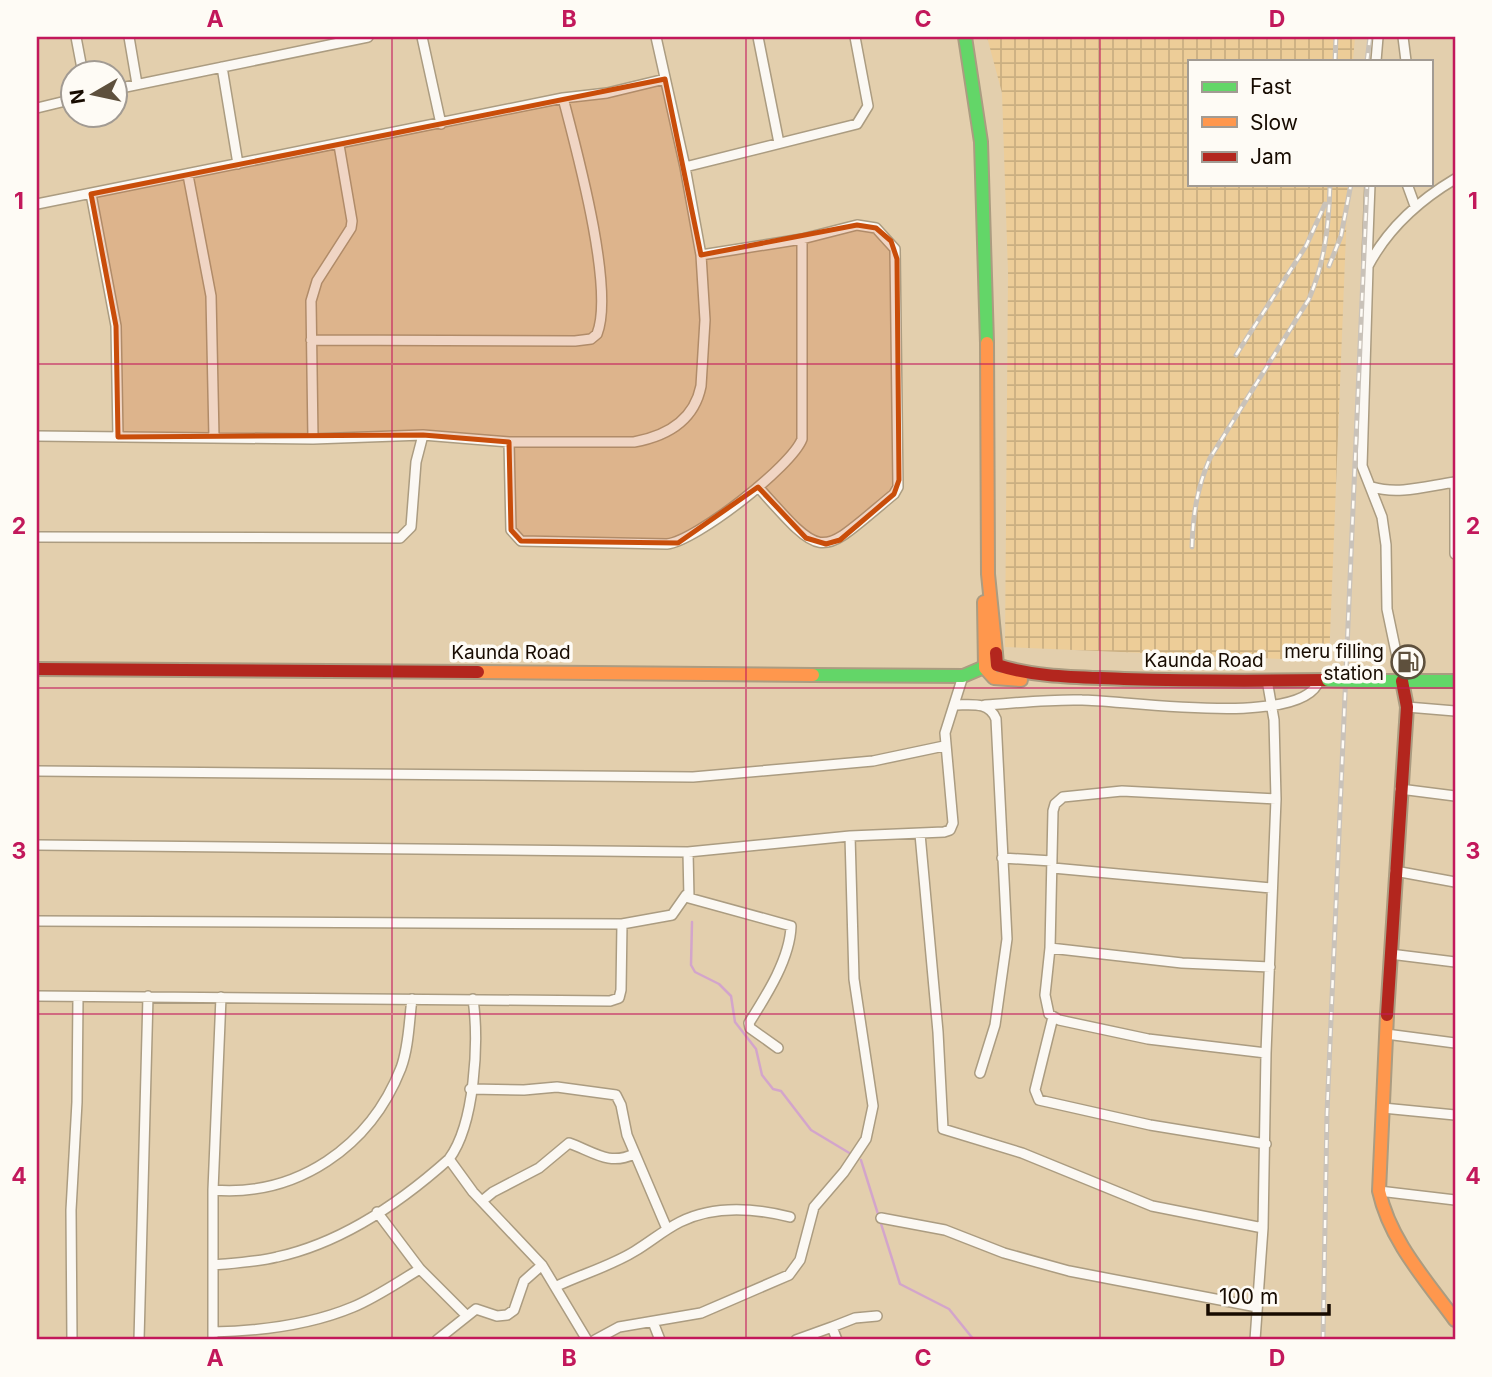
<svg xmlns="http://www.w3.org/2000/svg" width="1492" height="1377" viewBox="0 0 1492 1377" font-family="Inter,sans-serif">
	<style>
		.industrial { fill: url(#industrial-grid) }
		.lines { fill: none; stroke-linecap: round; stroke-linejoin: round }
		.stream { stroke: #d3a5cb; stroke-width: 2.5 }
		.street-casing { stroke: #ab9c81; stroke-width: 12 }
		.fast-casing { stroke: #ab9c81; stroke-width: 16 }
		.slow-casing { stroke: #ab9c81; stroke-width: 16 }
		.jam-casing { stroke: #ab9c81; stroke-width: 16 }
		.street { stroke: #fbf8f3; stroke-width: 9 }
		.fast { stroke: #63d668; stroke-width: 12 }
		.slow { stroke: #ff974d; stroke-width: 12 }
		.jam { stroke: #b3261e; stroke-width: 12 }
		.rail-casing { stroke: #c9c2b9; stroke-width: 5 }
		.rail { stroke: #fefbf5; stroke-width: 2.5; stroke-dasharray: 8; stroke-linecap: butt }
		.fast-bridge-casing { stroke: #ab9c81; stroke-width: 16; stroke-linecap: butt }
		.fast-bridge { stroke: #63d668; stroke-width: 12 }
		.marked { fill: #c94d0a; fill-opacity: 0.2; stroke: #c94d0a; stroke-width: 5; stroke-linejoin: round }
		.grid { fill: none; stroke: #c2185b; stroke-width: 2; stroke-opacity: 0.55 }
		.labels { text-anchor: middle; stroke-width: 7; stroke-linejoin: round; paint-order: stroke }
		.poi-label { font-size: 19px; fill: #170b00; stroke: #fefbf5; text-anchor: end }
		.street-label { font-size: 19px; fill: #170b00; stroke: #fefbf5 }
		.neatline { fill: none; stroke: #c2185b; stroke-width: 2.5 }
		.grid-label { font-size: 23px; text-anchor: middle; font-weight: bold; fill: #c2185b }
	</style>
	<defs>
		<pattern id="industrial-grid" width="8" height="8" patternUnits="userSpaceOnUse" patternTransform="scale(1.75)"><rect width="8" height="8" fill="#edcd98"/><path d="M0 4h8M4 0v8" fill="none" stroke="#caaf81"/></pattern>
	</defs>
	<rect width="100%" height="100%" fill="#e3cfad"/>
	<!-- industrial -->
	<path class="industrial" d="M 987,37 L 1355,37 L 1353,61 L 1189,61 L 1189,184 L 1348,184 L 1329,661 L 1005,647 L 1008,272 L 1002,93 Z"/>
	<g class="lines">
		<!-- stream -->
		<path class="stream" d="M 692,922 L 691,965 L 695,972 L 719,984 L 731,996 L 735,1022 L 756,1049 L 762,1075 L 773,1089 L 781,1091 L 811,1130 L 851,1154
			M 861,1160 L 900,1284 L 949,1309 L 974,1340"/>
		<defs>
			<path id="street" d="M 76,37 L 83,74
				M 129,37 L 137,84
				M 422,37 L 441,124
				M 758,37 L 779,143
				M 1403,37 L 1406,61
				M 1376,61 L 1378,37
				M 222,67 L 238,164
				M 116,89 L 368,37
				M 37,108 L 74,99
				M 685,167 L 857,124 L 868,106 L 855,37
				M 188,175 L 211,296 L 214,438
				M 1407,184 L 1415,206
				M 91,194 L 116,326 L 118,437
				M 37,204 L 563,98 L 607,93 L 665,79
				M 701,255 L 802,239 L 857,225 L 876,228 L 895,249 L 898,487 L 894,494 C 818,557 826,563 758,487
				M 1367,263 L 1370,184
				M 1368,267 L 1362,466 L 1382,517 L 1386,545 L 1387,609 L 1402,681
				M 1367,268 C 1387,229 1418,201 1455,179
				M 311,340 L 575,341 L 591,339 L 597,334 C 615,289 576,148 563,98
				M 37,436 L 313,439 L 423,435 L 509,442 L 634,442 C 667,436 694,421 701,386 L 705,320 L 701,255 L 685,167 L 656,37
				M 313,439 L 311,301 L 317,281 L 351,228 L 352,221 L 339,145
				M 509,442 L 511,530 L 521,541 L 667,544 C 696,541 792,466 802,439 L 802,239
				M 1372,487 C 1399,495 1427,486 1455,482
				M 1455,487 L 1455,554
				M 37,537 L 400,538 L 411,527 L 416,462 L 423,435
				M 954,705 C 971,705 989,701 996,719 L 1007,939 L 995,1025 L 980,1073
				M 985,705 C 1017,703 1049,699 1082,700 C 1124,700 1305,729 1319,680
				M 1407,707 L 1455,711
				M 37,771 L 693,777 L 873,761 L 944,746
				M 1400,789 L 1455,796
				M 920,834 L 938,1032 L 943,1129 L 1022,1153 L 1152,1206 L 1263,1228
				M 37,845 L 688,852 L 850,836 L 944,832 L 950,830 L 953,823 L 945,733 L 963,676
				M 688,852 L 689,898 L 791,926 C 790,959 766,996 749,1023 L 750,1028 L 778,1048
				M 1002,858 L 1052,861
				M 1053,868 L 1271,888
				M 1395,871 L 1455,882
				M 37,921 L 622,924 L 672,915 L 686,895
				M 1050,948 L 1182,963 L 1270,967
				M 1390,954 L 1455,962
				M 37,996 L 610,1001 L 619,998 L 621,990 L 622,924
				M 1053,1017 L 1035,1090 L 1039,1100 L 1150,1125 L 1266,1144
				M 1386,1034 L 1455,1043
				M 1266,1053 L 1148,1039 L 1059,1020 L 1049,1014 L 1045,995 L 1050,948 L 1053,811 L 1055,804 L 1063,797 L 1122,791 L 1276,799
				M 470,1089 L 524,1090 L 557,1087 L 616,1095 L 621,1105 L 627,1135 L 667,1229
				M 1383,1108 L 1455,1115
				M 449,1159 L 473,1192 L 542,1265 L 587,1340
				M 213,1190 C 297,1197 370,1147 401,1068 C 409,1046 409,1021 412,999
				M 1379,1191 L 1455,1200
				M 482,1201 L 493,1192 L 539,1168 L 569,1143 C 594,1152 609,1166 634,1154
				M 377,1212 L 420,1269 L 467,1316
				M 881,1218 L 945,1230 L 1004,1253 L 1069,1271 L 1257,1307
				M 213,1265 C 235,1263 257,1262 277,1257 C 341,1243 401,1202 449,1159 C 475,1124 479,1042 473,999
				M 557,1286 C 582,1274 611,1266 635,1251 C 650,1242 664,1230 680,1222 C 714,1205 754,1208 790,1217
				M 653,1322 L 660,1340
				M 832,1327 L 855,1318 L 877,1316
				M 213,1332 C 259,1331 310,1325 353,1307 C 377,1297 398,1282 420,1269
				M 72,1340 L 71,1210 L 77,1102 L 78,997
				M 139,1340 L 148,996
				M 213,1340 L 213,1190 L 221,997
				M 437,1340 L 476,1309 L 497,1316 L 507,1315 L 514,1310 L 524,1281 L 542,1265
				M 595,1340 L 619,1327 L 701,1313 L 789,1275 L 800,1260 L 814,1207 L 844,1172 L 866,1139 L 873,1106 L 854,979 L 850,836
				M 796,1340 L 832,1327 L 837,1340
				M 1255,1340 L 1263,1228 L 1266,1053 L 1276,799 L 1274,720 L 1267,680"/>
			<path id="fast" d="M 965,37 L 981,142 L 987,343
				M 813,675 L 963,676 L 996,662
				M 1360,681 L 1455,681"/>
			<path id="slow" d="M 987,343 L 988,574 L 996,653
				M 984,602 L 985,668 L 994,678 L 1021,680
				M 478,672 L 813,675
				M 1387,1015 L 1379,1191 C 1390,1241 1426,1280 1455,1320"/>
			<path id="jam" d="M 996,653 L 997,665 C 1037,678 1082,677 1124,679 C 1192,681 1260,681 1328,680
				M 37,669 L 478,672
				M 1387,1015 L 1407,707 L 1402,681"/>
		</defs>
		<!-- street casing -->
		<use href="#street" class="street-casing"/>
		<!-- fast casing -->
		<use href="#fast" class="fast-casing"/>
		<!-- slow casing -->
		<use href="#slow" class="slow-casing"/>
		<!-- jam casing -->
		<use href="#jam" class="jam-casing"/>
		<!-- street -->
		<use href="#street" class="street"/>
		<!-- fast -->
		<use href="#fast" class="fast"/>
		<!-- slow -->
		<use href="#slow" class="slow"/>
		<!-- jam -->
		<use href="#jam" class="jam"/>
		<defs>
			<path id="rail" d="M 1335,61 L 1336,37
				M 1367,61 L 1370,37
				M 1329,266 L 1341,236 L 1351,184
				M 1236,355 L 1306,246 L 1325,204
				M 1192,547 C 1193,514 1197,488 1210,458 L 1309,299 C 1325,261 1329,225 1330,184
				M 1323,1340 L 1327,1113 L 1367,184"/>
		</defs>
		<!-- rail casing -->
		<use href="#rail" class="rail-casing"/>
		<!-- rail -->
		<use href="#rail" class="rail"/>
		<defs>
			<path id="fast-bridge" d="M 1328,680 L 1360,681"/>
		</defs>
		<!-- fast-bridge casing -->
		<use href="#fast-bridge" class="fast-bridge-casing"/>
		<!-- fast-bridge -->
		<use href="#fast-bridge" class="fast-bridge"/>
	</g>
	<!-- marked area -->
	<path class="marked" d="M 665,79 L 701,255 L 857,225 L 876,228 L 891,241 L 897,259 L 899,480 L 894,494 L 840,540 L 826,544 L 806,538 L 758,487 L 678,543 L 521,541 L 511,530 L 509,442 L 423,435 L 118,437 L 116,326 L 91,194 Z"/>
	<!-- grid -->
	<path class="grid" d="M 392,37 L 392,1340M 746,37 L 746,1340M 1100,37 L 1100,1340M 37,364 L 1455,364M 37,688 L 1455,688M 37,1014 L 1455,1014"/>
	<!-- icons -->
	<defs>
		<symbol id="fuel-ring" viewBox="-11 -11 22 22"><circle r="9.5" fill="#fefbf5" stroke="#5e503d" stroke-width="1.5"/><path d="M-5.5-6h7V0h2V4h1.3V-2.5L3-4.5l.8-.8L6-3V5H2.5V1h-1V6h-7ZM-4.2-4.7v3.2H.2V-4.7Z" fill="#5e503d"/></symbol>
	</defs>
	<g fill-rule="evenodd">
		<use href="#fuel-ring" x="1389" y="643" width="38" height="38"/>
	</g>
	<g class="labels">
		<!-- poi labels -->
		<g class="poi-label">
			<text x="1384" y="658">meru filling<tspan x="1384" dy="22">station</tspan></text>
		</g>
		<!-- street labels -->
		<g class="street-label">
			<text x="511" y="659">Kaunda Road</text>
			<text x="1204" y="667">Kaunda Road</text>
		</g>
	</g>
	<!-- border -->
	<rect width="1492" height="1377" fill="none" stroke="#fefbf5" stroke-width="77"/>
	<!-- legend -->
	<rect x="1188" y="60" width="245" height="126" fill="#fefbf5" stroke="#a29b93" stroke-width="2"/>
	<rect x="1202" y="82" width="35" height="10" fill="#63d668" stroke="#a29b93" stroke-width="2"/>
	<text x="1250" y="94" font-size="21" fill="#170b00">Fast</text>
	<rect x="1202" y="117" width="35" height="10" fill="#ff974d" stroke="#a29b93" stroke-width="2"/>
	<text x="1250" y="130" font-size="21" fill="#170b00">Slow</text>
	<rect x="1202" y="152" width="35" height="10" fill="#b3261e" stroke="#a29b93" stroke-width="2"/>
	<text x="1250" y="164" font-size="21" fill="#170b00">Jam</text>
	<!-- north arrow -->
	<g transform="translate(94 94) rotate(261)"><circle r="33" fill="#fefbf5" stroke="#a29b93" stroke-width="2"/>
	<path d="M0-5L12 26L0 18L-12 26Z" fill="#5e503d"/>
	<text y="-10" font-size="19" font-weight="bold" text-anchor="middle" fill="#170b00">N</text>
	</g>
	<!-- scale -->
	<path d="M1208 1304v10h121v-10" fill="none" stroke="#170b00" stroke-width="3.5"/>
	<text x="1219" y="1304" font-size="21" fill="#170b00" stroke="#fefbf5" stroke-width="5" paint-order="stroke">100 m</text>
	<rect x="38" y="38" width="1416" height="1300" class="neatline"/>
	<g class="grid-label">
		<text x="215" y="27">A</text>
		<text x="569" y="27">B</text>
		<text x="923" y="27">C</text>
		<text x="1277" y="27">D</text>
		<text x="19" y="209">1</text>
		<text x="1473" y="209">1</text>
		<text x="19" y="534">2</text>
		<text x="1473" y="534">2</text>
		<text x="19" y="859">3</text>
		<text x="1473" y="859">3</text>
		<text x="19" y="1184">4</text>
		<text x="1473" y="1184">4</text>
		<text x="215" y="1366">A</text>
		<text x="569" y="1366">B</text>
		<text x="923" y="1366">C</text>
		<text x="1277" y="1366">D</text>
	</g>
</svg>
